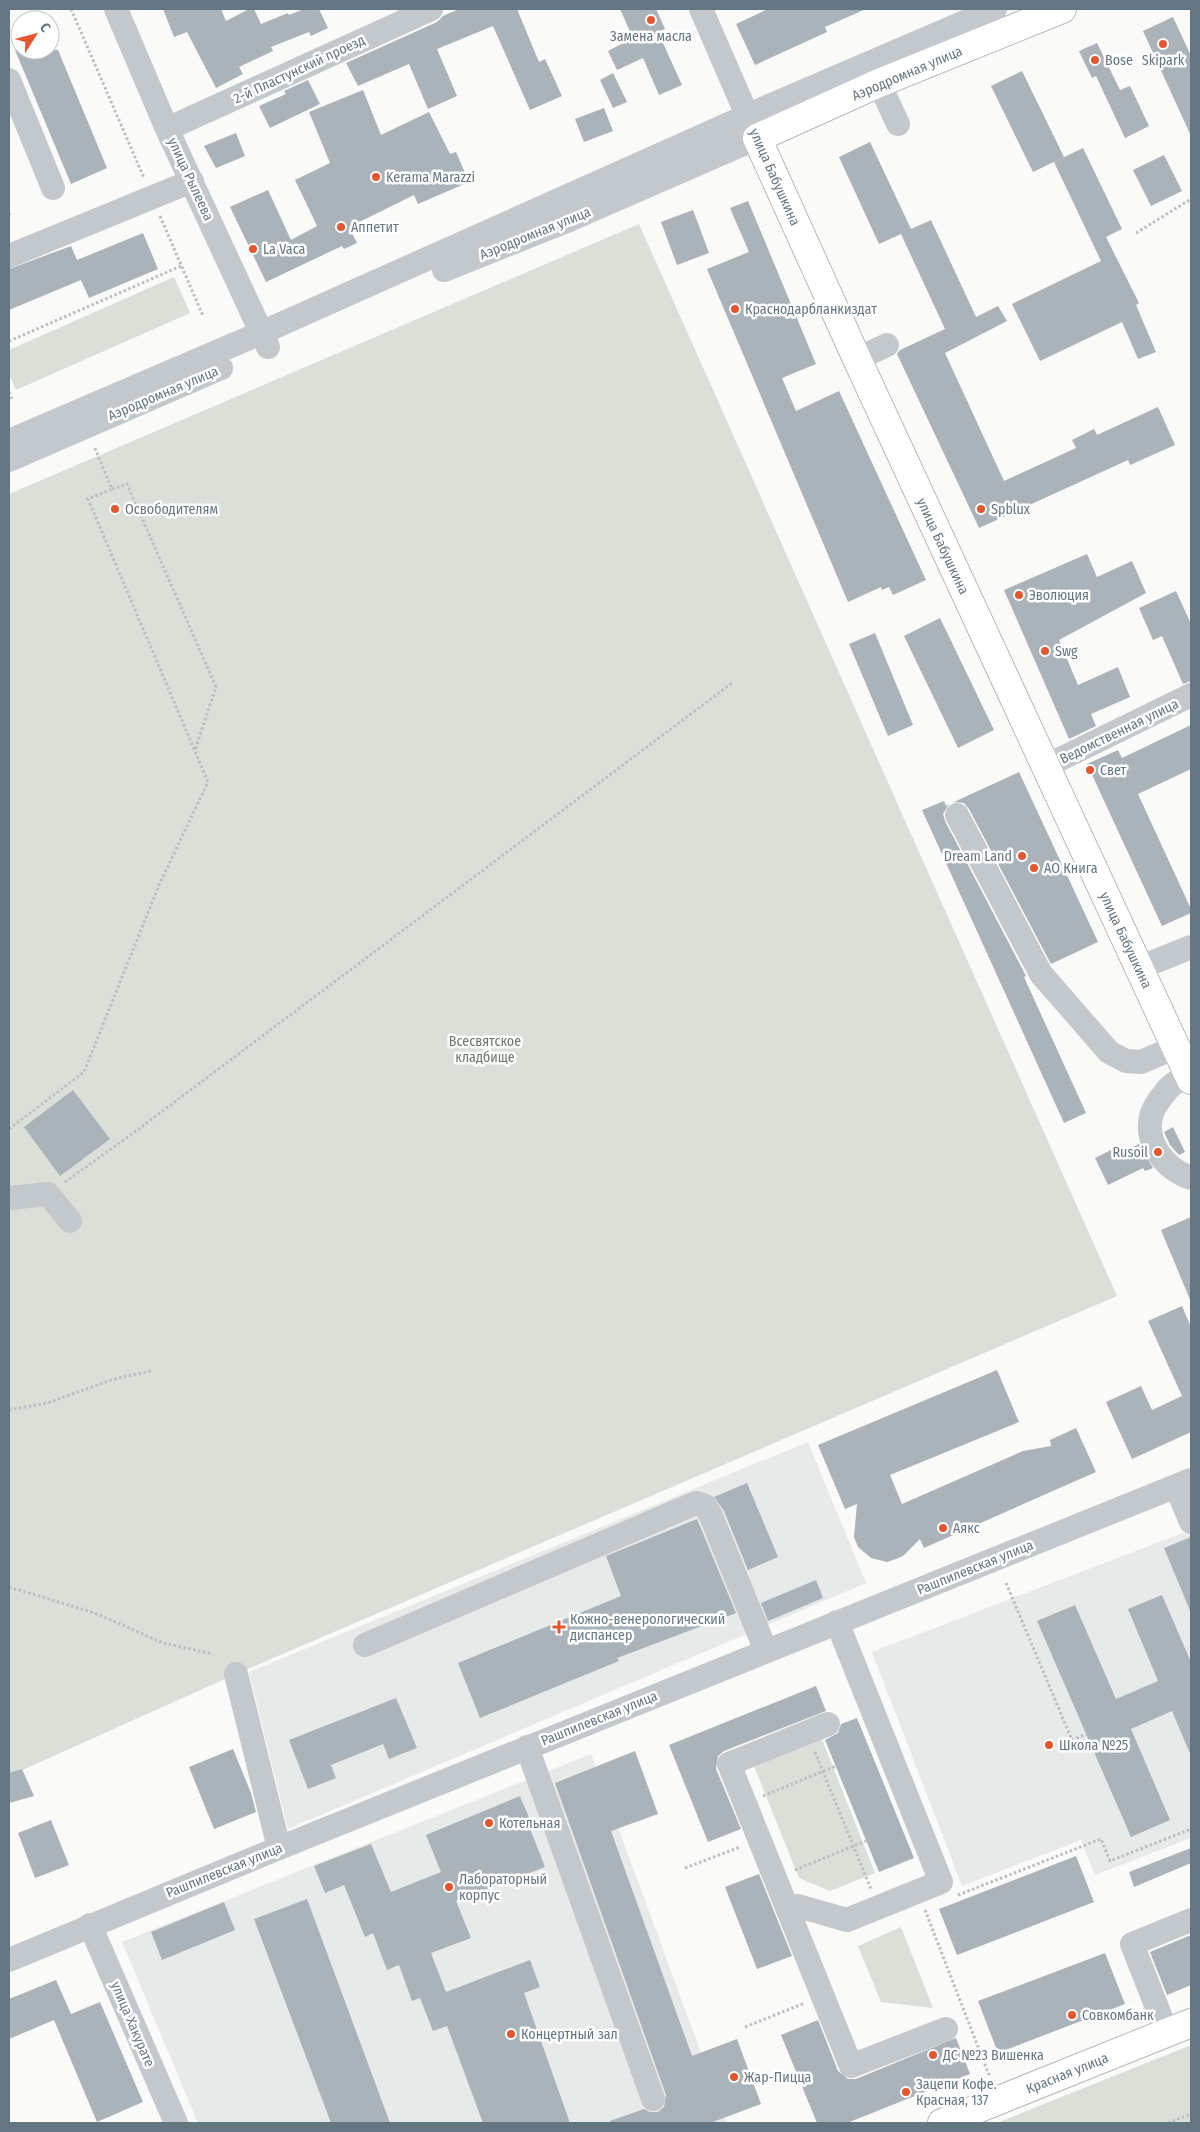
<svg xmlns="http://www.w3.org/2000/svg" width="1200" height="2132" viewBox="0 0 1200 2132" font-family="'Fira Sans Condensed',sans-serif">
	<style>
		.built { fill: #e8e9e9 }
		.green { fill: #dadfd7 }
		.building { fill: #aab3b9 }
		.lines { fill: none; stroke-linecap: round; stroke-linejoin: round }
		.major-casing { stroke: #b5babe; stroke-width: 30 }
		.path { stroke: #bbbfc2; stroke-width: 3; stroke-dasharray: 2.5 2.5; stroke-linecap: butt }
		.minor { stroke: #c3c8cc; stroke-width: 24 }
		.major { stroke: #fff; stroke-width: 28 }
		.poi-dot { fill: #e4572e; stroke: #fff; stroke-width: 2 }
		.labels { text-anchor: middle; stroke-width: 5; stroke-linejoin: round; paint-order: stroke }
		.poi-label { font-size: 14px; fill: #657683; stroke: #fff; text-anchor: start }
		.street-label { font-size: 14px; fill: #657683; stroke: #fff }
		.park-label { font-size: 14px; fill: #687a64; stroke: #fff }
	</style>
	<rect width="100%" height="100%" fill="#fafaf8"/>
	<!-- built -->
	<path class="built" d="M 808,1442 L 866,1583 L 288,1829 L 249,1672 Z
		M 1188,1531 L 1191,1539 L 1191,1838 L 1095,1875 L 1081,1840 L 962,1886 L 872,1652 Z
		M 591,1754 L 727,2123 L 198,2123 L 122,1942 Z"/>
	<!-- green -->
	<path class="green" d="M 639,224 L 1117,1296 L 236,1674 L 9,1776 L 9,494 Z
		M 174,277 L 190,313 L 16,390 L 9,374 L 9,350 Z
		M 820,1734 L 875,1873 L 830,1891 L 799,1878 L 752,1761 Z
		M 901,1927 L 933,2008 L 881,2002 L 858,1946 Z
		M 1191,2045 L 1191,2123 L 997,2123 Z"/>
	<!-- building -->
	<path class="building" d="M 163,9 L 221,9 L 226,21 L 249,9 L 254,9 L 261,24 L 288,13 L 289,15 L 304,9 L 319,9 L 328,28 L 311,36 L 309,32 L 271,47 L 273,51 L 239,67 L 243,74 L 216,88 L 187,32 L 174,37 Z
		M 459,9 L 517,9 L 539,62 L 545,59 L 562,96 L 530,110 L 493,26 L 437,49 L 457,96 L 428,109 L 409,64 L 358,86 L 346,63 L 437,22 L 443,16 Z
		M 620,9 L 656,9 L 665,29 L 658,32 L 682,85 L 659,95 L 643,58 L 617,70 L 608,51 L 633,38 Z
		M 768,9 L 866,9 L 825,27 L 827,32 L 755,65 L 736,24 Z
		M 1173,17 L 1191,56 L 1191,136 L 1143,31 Z
		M 1097,43 L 1120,90 L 1130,86 L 1149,126 L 1125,138 L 1096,76 L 1092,78 L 1079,51 Z
		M 15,50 L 58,50 L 107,168 L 71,184 Z
		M 1022,71 L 1064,157 L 1033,172 L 991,86 Z
		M 613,73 L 627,102 L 613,108 L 600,80 Z
		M 308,80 L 320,104 L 270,128 L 259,106 L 286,94 L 284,91 Z
		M 363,90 L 381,135 L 429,112 L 450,154 L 456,152 L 469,182 L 418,204 L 414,195 L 349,227 L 357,243 L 344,249 L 342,246 L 266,282 L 230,207 L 268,190 L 291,240 L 317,226 L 295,180 L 330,163 L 309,112 Z
		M 604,108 L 613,131 L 584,142 L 575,119 Z
		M 236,133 L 245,156 L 216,168 L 204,146 Z
		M 870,142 L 911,229 L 931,220 L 976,317 L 998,306 L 1007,321 L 945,353 L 1004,481 L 1076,448 L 1072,440 L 1094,429 L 1097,435 L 1158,407 L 1175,445 L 1130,465 L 1128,460 L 979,528 L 897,354 L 900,350 L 945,329 L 901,234 L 879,244 L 839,157 Z
		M 1083,148 L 1122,229 L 1106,237 L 1139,303 L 1136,305 L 1156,352 L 1138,359 L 1122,322 L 1040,361 L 1012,304 L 1101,261 L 1054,162 Z
		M 1164,155 L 1182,191 L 1151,206 L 1133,170 Z
		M 748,201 L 816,364 L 782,378 L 796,411 L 839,391 L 926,580 L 893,595 L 889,587 L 882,590 L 881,587 L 848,602 L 707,269 L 749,252 L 730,208 Z
		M 693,210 L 709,253 L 677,265 L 661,222 Z
		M 143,233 L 158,269 L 89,298 L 81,280 L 9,310 L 9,269 L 71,246 L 77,260 Z
		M 1087,554 L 1097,577 L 1132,561 L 1146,593 L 1059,640 L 1078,685 L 1118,667 L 1130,697 L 1091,714 L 1096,726 L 1069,739 L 1004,590 Z
		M 1176,591 L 1191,624 L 1191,681 L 1183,684 L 1162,636 L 1153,640 L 1139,608 Z
		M 940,618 L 994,730 L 958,748 L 904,636 Z
		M 875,633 L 913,725 L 888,736 L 849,644 Z
		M 1191,725 L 1191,769 L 1138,794 L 1191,909 L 1191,913 L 1162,926 L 1087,764 L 1118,750 L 1122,758 Z
		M 1019,772 L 1098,942 L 1051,964 L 969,809 L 964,803 L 954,802 Z
		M 944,801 L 946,806 L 949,804 L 943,814 L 945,821 L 1026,976 L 1024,977 L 1086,1113 L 1064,1123 L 922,810 Z
		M 73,1090 L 110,1139 L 60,1176 L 24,1127 Z
		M 1173,1127 L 1185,1152 L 1179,1155 L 1170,1145 L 1164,1132 Z
		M 1139,1144 L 1153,1168 L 1145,1171 L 1143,1168 L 1108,1185 L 1095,1158 L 1113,1149 L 1116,1155 Z
		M 1191,1217 L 1191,1302 L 1161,1230 Z
		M 1182,1306 L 1191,1327 L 1191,1432 L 1132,1459 L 1106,1402 L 1141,1386 L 1152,1410 L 1182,1396 L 1148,1321 Z
		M 997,1370 L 1019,1422 L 890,1475 L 902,1504 L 1023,1451 L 1051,1446 L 1050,1440 L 1076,1428 L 1096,1472 L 924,1548 L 920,1539 L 903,1556 L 896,1559 L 887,1562 L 871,1558 L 858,1547 L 854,1537 L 857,1504 L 845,1509 L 818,1445 Z
		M 747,1483 L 778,1557 L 748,1570 L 724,1511 L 714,1497 Z
		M 697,1519 L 736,1613 L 617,1658 L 619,1661 L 480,1718 L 458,1663 L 621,1596 L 606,1556 Z
		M 1191,1537 L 1191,1613 L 1164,1548 Z
		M 816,1580 L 823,1598 L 768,1621 L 761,1603 Z
		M 1162,1595 L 1191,1662 L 1191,1756 L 1172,1711 L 1131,1729 L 1170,1820 L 1131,1837 L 1037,1621 L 1075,1605 L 1116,1699 L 1158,1681 L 1128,1609 Z
		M 816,1686 L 826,1711 L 724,1751 L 718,1756 L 716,1769 L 741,1829 L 708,1842 L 669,1745 Z
		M 396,1698 L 417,1748 L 389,1759 L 383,1744 L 331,1765 L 336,1778 L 308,1789 L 289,1740 Z
		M 857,1718 L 914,1858 L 879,1872 L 825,1740 L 838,1733 L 841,1724 Z
		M 233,1749 L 251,1793 L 256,1812 L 214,1829 L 189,1767 Z
		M 635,1751 L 658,1814 L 611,1831 L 692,2056 L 737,2039 L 761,2104 L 710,2123 L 610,2123 L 610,2121 L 644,2109 L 650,2112 L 658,2112 L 664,2107 L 666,2095 L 555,1783 Z
		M 22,1769 L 34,1796 L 9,1803 L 9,1773 Z
		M 520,1796 L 530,1820 L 527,1821 L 545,1867 L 456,1901 L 471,1938 L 431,1953 L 446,1992 L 530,1960 L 540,1987 L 524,1993 L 570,2123 L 483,2123 L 447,2026 L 433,2031 L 420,1998 L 412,2001 L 399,1965 L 387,1970 L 373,1933 L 365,1937 L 344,1885 L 325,1893 L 314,1866 L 371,1844 L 391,1892 L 441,1872 L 426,1835 Z
		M 51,1820 L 69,1865 L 35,1878 L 18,1833 Z
		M 1191,1848 L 1191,1863 L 1134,1887 L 1129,1872 Z
		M 1076,1856 L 1094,1902 L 957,1955 L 939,1909 Z
		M 759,1874 L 792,1956 L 757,1969 L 725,1887 Z
		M 307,1899 L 390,2123 L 331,2123 L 254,1919 Z
		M 224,1902 L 235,1930 L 162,1960 L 151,1932 Z
		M 1191,1935 L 1191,1985 L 1167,1995 L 1150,1952 Z
		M 1105,1953 L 1125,2004 L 998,2053 L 978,2001 Z
		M 56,1980 L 71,2014 L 100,2002 L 143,2102 L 97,2122 L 54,2020 L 9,2039 L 9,1999 Z
		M 818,2020 L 838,2071 L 848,2079 L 856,2079 L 956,2038 L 970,2074 L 847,2123 L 817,2123 L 781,2035 Z"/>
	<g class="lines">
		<defs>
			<path id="major" d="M 1062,9 L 879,83 L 757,138 L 857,359 L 1191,1080
				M 942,2123 L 1191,2023"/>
		</defs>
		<!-- major casing -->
		<use href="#major" class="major-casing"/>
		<!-- path -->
		<path class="path" d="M 71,9 L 144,178
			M 9,213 L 10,217
			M 160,216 L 203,316
			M 1136,233 L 1191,199
			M 9,341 L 181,266
			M 9,392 L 12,400
			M 112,489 L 127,484 L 216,687 L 195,750
			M 9,1129 L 84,1072 L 159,885 L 208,782 L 88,499 L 112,489 L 94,446
			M 65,1182 L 136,1131 L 732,683
			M 9,1410 L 47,1403 L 114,1379 L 151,1371
			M 1006,1583 L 1072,1740 L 1087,1734
			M 9,1587 L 95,1613 L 163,1643 L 213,1654
			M 815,1752 L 871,1889
			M 763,1796 L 836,1766
			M 685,1868 L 740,1847
			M 795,1870 L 866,1841
			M 958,1895 L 1101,1839 L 1110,1861 L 1191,1829
			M 925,1910 L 989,2075
			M 745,2027 L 805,2003
			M 1168,2123 L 1191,2114"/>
		<!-- minor -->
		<path class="minor" d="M 116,9 L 167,129 L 268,347
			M 9,80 L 53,188
			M 879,83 L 898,124
			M 167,129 L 431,9
			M 9,256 L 192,181
			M 444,270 L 569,220 L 757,138 L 701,9
			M 857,359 L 887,345
			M 9,441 L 261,333 L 767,107 L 995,9
			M 9,460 L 221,368
			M 1046,766 L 1191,695
			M 957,815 L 1041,974 L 1109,1052 L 1126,1061 L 1141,1062 L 1176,1047
			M 1139,968 L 1191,947
			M 1189,1074 C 1182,1079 1172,1083 1167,1090 C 1162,1096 1155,1105 1152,1113 C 1143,1142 1165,1169 1191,1178
			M 9,1198 L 48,1194 L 70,1221
			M 1176,1486 L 1191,1522
			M 365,1645 L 696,1503 L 705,1506 L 711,1516 L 766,1651
			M 236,1674 L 279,1848
			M 828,1724 L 729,1764 L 851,2066 L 946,2029
			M 527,1747 L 653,2099
			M 788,1911 L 798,1906 L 847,1920 L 941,1882 L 837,1622
			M 90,1925 L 176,2123
			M 9,1960 L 279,1848 L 1191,1480
			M 1167,2033 L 1132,1944 L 1191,1920"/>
		<!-- major -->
		<use href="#major" class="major"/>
	</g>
	<!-- markers -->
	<g class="poi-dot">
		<circle cx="651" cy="20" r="5"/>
		<circle cx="1163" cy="44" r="5"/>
		<circle cx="1095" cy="60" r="5"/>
		<circle cx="376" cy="177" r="5"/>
		<circle cx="341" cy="227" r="5"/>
		<circle cx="253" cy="249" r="5"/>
		<circle cx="735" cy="309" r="5"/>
		<circle cx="115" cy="509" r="5"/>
		<circle cx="981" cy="509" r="5"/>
		<circle cx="1019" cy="595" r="5"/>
		<circle cx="1045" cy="651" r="5"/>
		<circle cx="1090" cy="770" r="5"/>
		<circle cx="1022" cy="856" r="5"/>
		<circle cx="1034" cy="868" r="5"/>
		<circle cx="1158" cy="1152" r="5"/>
		<circle cx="943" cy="1528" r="5"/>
		<path d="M556.5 1619.5h5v5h5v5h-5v5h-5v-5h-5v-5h5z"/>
		<circle cx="1049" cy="1745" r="5"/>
		<circle cx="489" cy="1823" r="5"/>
		<circle cx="449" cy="1887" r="5"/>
		<circle cx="1072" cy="2015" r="5"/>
		<circle cx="511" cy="2034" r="5"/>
		<circle cx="933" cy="2055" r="5"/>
		<circle cx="734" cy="2077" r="5"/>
		<circle cx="906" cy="2092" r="5"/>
	</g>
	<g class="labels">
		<!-- poi labels -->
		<g class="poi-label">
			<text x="651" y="41" text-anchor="middle">Замена масла</text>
			<text x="1105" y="65">Bose</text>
			<text x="1163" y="65" text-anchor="middle">Skipark</text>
			<text x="386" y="182">Kerama Marazzi</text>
			<text x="351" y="232">Аппетит</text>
			<text x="263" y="254">La Vaca</text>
			<text x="745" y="314">Краснодарбланкиздат</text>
			<text x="125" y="514">Освободителям</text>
			<text x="991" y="514">Spblux</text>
			<text x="1029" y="600">Эволюция</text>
			<text x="1055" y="656">Swg</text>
			<text x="1100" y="775">Свет</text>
			<text x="1012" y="861" text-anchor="end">Dream Land</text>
			<text x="1044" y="873">АО Книга</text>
			<text x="1148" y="1157" text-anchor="end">Rusoil</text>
			<text x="953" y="1533">Аякс</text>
			<text x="570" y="1624">Кожно-венерологический<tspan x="570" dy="16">диспансер</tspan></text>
			<text x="1059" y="1750">Школа №25</text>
			<text x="499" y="1828">Котельная</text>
			<text x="459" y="1884">Лабораторный<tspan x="459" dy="16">корпус</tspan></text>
			<text x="1082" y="2020">Совкомбанк</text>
			<text x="521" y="2039">Концертный зал</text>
			<text x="943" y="2060">ДС №23 Вишенка</text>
			<text x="744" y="2082">Жар-Пицца</text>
			<text x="916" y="2089">Зацепи Кофе.<tspan x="916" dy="16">Красная, 137</tspan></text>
		</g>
		<!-- street labels -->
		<g class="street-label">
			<text transform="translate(299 69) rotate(-25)" y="5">2-й Пластунский проезд</text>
			<text transform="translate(907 73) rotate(-23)" y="5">Аэродромная улица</text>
			<text transform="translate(775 177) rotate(66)" y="5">улица Бабушкина</text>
			<text transform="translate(191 179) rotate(65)" y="5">улица Рылеева</text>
			<text transform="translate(535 233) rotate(-22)" y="5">Аэродромная улица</text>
			<text transform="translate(163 393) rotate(-23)" y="5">Аэродромная улица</text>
			<text transform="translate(943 546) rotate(65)" y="5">улица Бабушкина</text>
			<text transform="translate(1119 731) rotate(-26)" y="5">Ведомственная улица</text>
			<text transform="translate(1126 940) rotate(65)" y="5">улица Бабушкина</text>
			<text transform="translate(975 1567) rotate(-22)" y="5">Рашпилевская улица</text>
			<text transform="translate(599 1718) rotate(-22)" y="5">Рашпилевская улица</text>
			<text transform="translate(224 1870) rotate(-22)" y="5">Рашпилевская улица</text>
			<text transform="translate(133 2024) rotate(67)" y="5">улица Хакурате</text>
			<text transform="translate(1067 2073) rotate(-22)" y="5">Красная улица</text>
		</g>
		<!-- park labels -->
		<g class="park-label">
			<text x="485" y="1046">Всесвятское<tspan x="485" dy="16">кладбище</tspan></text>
		</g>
	</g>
	<!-- border -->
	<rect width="1200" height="2132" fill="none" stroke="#657683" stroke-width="20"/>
	<!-- north arrow -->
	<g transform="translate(35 35) rotate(54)"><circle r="24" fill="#ffffff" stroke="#c1c8cd"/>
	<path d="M0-4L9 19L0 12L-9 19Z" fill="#e4572e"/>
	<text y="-8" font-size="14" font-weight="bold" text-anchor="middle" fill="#657683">С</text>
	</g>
</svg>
